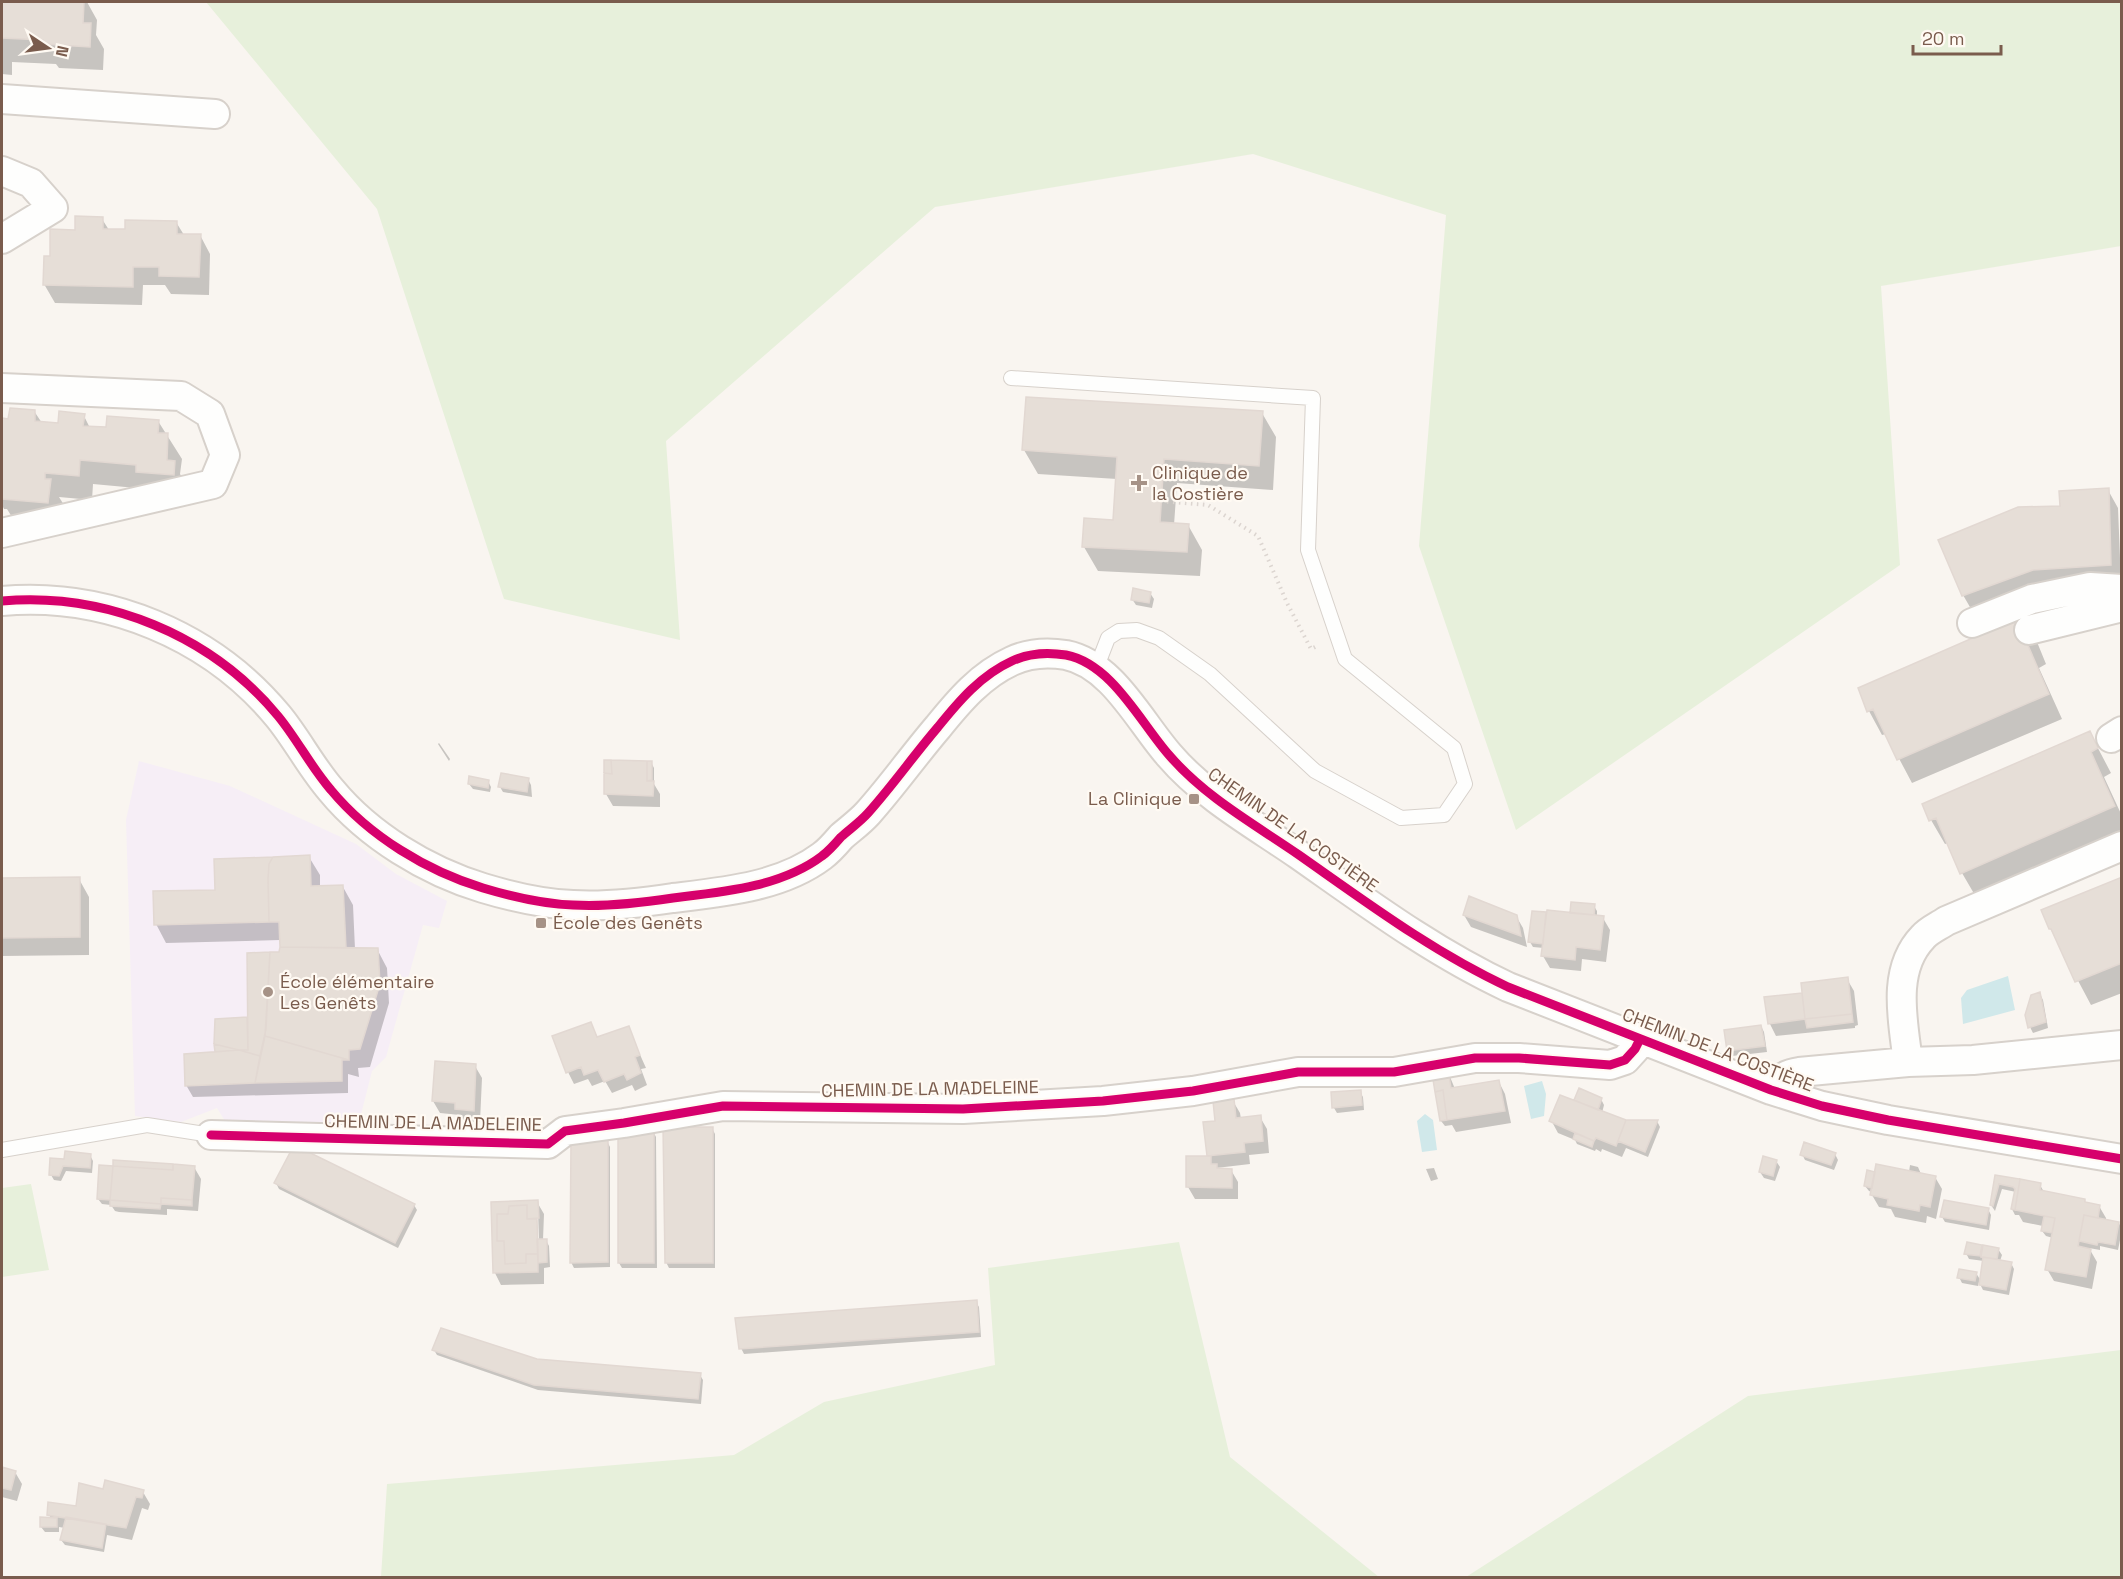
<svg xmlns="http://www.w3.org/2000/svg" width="2123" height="1579" viewBox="0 0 2123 1579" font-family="'Space Grotesk',sans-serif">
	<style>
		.education { fill: #f6eef6 }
		.green { fill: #e7f0db }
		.water { fill: #d0e8ea }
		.shadow { fill: #0003; fill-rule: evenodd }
		.building { fill: #e6ded7; stroke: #e2d8d2; stroke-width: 1.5 }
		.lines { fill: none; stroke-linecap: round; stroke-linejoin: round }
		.service-casing { stroke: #d7d1cb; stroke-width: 16 }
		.minor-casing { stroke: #d7d1cb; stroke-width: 32 }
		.path { stroke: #dcd5d0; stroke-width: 4; stroke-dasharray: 1.5 4.5; stroke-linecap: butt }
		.service { stroke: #fefefd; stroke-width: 14 }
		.minor { stroke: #fefefd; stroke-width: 28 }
		.cycleway-casing { stroke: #fffaf3; stroke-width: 13 }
		.cycleway { stroke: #d6006c; stroke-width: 9 }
		.poi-dot { fill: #a69286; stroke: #fffaf3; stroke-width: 2 }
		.labels { text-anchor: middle; stroke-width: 4.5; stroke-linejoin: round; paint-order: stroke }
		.poi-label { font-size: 18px; fill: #7a5c4d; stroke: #fffaf3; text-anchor: start }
		.street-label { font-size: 18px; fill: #7a5c4d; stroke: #fffaf3 }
	</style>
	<rect width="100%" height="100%" fill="#f9f5f0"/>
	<!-- education -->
	<path class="education" d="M 139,761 L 230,786 L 356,844 L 396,874 L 447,901 L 439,928 L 423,925 L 386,1057 L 372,1071 L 356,1134 L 227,1124 L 217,1108 L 181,1122 L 135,1116 L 126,820 Z"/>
	<!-- green -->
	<path class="green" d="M 206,2 L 2121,2 L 2121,246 L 1881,286 L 1900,565 L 1516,830 L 1419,546 L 1446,215 L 1253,154 L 935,207 L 666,441 L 680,640 L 504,599 L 377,209 Z
		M 31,1184 L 49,1270 L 2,1277 L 2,1188 Z
		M 1179,1242 L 1230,1457 L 1379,1577 L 381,1577 L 387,1484 L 734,1455 L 824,1402 L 995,1365 L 988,1268 Z
		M 2121,1350 L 2121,1577 L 1466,1577 L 1748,1396 Z"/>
	<!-- water -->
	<path class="water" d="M 2008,976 L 2015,1010 L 1963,1024 L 1961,998 L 1967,990 Z
		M 1542,1081 L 1546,1094 L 1544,1116 L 1531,1119 L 1524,1086 Z
		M 1425,1114 L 1433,1120 L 1437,1150 L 1422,1152 L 1417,1121 Z"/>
	<!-- shadow -->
	<path class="shadow" d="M 2,2 L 87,2 L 97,20 L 96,35 L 104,49 L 103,70 L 59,68 L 56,64 L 12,62 L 12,75 L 2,74 Z
		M 102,219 L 109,230 L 127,231 L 176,222 L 184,235 L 200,235 L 210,254 L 209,295 L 171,294 L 165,285 L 143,285 L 142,305 L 55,303 L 44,284 L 51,257 L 76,231 Z
		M 34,411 L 42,423 L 59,425 L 84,416 L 90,428 L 108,429 L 158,421 L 182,459 L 180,474 L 188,487 L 147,489 L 93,484 L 92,500 L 59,497 L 64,505 L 15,522 L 7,509 L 4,509 L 2,505 L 2,420 L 9,420 Z
		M 1262,413 L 1276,437 L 1273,490 L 1177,483 L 1174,525 L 1188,525 L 1202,550 L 1200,576 L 1098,571 L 1084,547 L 1115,522 L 1117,479 L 1038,474 L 1024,450 Z
		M 2108,490 L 2118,508 L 2121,583 L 1974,614 L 1963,595 L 2061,508 Z
		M 1150,593 L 1154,599 L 1152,608 L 1136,605 L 1132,599 Z
		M 2023,618 L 2037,642 L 2046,664 L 2039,668 L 2062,719 L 1912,783 L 1886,734 L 1882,735 L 1869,711 Z
		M 2090,733 L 2111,773 L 2104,777 L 2122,816 L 2122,833 L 1976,897 L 1962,873 L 1948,843 L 1945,844 L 1931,820 Z
		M 439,743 L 450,759 L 449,761 L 438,744 Z
		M 651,762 L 654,768 L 654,784 L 660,794 L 660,807 L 613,806 L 606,794 Z
		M 528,779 L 531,785 L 532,797 L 503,792 L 500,787 Z
		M 488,781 L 491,787 L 490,792 L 473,789 L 469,784 Z
		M 309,857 L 320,875 L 320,887 L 343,887 L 353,905 L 355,949 L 377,949 L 387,968 L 389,1003 L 370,1067 L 358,1068 L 359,1077 L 348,1074 L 348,1093 L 193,1097 L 186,1085 L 217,1053 L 216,1020 L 249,1018 L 281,954 L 280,940 L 166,943 L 156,924 L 217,891 Z
		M 2,879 L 79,879 L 89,897 L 89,955 L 2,956 Z
		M 2122,879 L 2122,993 L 2091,1005 L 2050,928 Z
		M 1594,906 L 1597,911 L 1597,917 L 1603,918 L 1610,930 L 1606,962 L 1582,959 L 1581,971 L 1550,968 L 1543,956 L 1544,948 L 1533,947 L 1530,942 L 1545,914 L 1547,918 L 1573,914 Z
		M 1464,915 L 1516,916 L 1523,928 L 1527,947 L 1471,927 Z
		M 1847,979 L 1854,991 L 1858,1025 L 1855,1026 L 1855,1028 L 1776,1036 L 1770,1024 L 1765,999 L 1803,994 Z
		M 2040,994 L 2043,1000 L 2048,1028 L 2033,1033 L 2030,1027 Z
		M 590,1024 L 598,1038 L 628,1028 L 646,1068 L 641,1069 L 647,1085 L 635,1091 L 632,1085 L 612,1093 L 605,1081 L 592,1086 L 588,1079 L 574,1084 L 568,1072 Z
		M 1761,1026 L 1764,1032 L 1767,1052 L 1732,1056 L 1729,1050 Z
		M 475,1066 L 482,1078 L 480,1122 L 464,1121 L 460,1115 L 440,1113 L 433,1101 Z
		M 1448,1072 L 1455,1089 L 1499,1082 L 1505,1094 L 1511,1123 L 1456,1132 L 1452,1125 L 1445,1126 L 1441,1121 L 1437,1092 Z
		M 1360,1092 L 1363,1097 L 1364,1110 L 1337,1113 L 1334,1108 Z
		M 1601,1099 L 1604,1105 L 1602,1113 L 1627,1123 L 1657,1121 L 1660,1127 L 1648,1157 L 1626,1148 L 1622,1157 L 1602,1149 L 1601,1152 L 1596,1149 L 1595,1151 L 1577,1144 L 1575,1140 L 1558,1133 L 1551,1120 L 1578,1103 L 1576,1100 Z
		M 1233,1101 L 1240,1113 L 1241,1119 L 1260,1117 L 1267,1129 L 1269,1153 L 1249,1155 L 1250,1164 L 1216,1168 L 1216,1170 L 1231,1170 L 1238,1182 L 1238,1199 L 1195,1199 L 1188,1187 L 1208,1158 L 1204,1123 L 1217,1122 Z
		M 712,1128 L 715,1134 L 715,1268 L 669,1268 L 666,1262 Z
		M 653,1131 L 656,1137 L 657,1268 L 622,1268 L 619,1263 Z
		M 607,1141 L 610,1147 L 610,1267 L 574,1268 L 571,1262 Z
		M 1802,1154 L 1835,1154 L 1838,1160 L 1834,1170 L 1805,1160 Z
		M 90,1155 L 93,1161 L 92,1173 L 66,1171 L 61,1181 L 54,1180 L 51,1175 L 66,1161 Z
		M 1776,1161 L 1780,1167 L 1775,1181 L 1764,1178 L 1760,1172 Z
		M 1910,1165 L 1918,1167 L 1921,1174 L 1935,1177 L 1942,1189 L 1936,1219 L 1927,1216 L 1926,1223 L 1895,1217 L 1891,1209 L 1879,1207 L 1872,1195 L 1872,1192 L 1869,1191 L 1865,1186 L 1909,1172 Z
		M 194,1167 L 201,1179 L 198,1211 L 167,1209 L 167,1215 L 119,1212 L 115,1211 L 111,1205 L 102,1204 L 98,1199 Z
		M 1434,1168 L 1438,1179 L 1431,1181 L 1426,1169 Z
		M 1997,1176 L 2040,1185 L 2044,1192 L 2084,1200 L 2086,1204 L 2099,1206 L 2106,1218 L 2106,1221 L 2119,1223 L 2122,1230 L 2118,1250 L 2100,1246 L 2100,1250 L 2089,1248 L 2097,1262 L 2092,1289 L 2054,1281 L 2047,1269 L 2053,1238 L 2046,1236 L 2042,1231 L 2043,1226 L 2023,1222 L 2019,1215 L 2015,1215 L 2012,1209 L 2016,1192 L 2002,1189 L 1995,1211 L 1991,1205 Z
		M 276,1183 L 414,1205 L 417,1210 L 398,1248 L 279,1189 Z
		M 537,1202 L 544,1214 L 543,1240 L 546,1240 L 549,1246 L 550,1267 L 544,1268 L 544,1284 L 501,1285 L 495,1273 ZM 535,1211 L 538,1211 L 539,1240 L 536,1240 Z
		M 1988,1209 L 1991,1215 L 1989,1230 L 1945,1222 L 1942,1217 Z
		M 1968,1244 L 1998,1249 L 2002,1255 L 2000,1261 L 2011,1263 L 2014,1269 L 2009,1295 L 1983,1290 L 1979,1282 L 1978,1286 L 1962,1283 L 1959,1277 L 1976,1273 L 1981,1281 L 1984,1261 L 1969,1259 L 1966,1253 Z
		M 976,1302 L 979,1307 L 981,1337 L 744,1354 L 741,1348 Z
		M 434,1350 L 700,1375 L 703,1380 L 701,1404 L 538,1390 L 437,1355 Z
		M 2,1468 L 15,1472 L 22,1484 L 17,1501 L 2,1497 Z
		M 104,1490 L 143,1492 L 150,1504 L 148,1510 L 142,1508 L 132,1540 L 107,1535 L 104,1552 L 65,1545 L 61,1540 L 65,1528 L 59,1527 L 59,1532 L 45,1532 L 41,1527 L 51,1519 L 49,1514 L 78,1508 Z"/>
	<!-- building -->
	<path class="building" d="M 2,2 L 84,2 L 83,23 L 91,23 L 90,47 L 43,44 L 43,40 L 2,38 Z
		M 75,216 L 103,217 L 103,229 L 125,229 L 125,220 L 177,221 L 177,234 L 201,234 L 199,277 L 159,276 L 159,267 L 133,267 L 133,287 L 43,285 L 44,256 L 50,256 L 50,229 L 75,230 Z
		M 1026,397 L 1263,411 L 1259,466 L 1164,459 L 1160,522 L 1189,524 L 1187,552 L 1082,547 L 1084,518 L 1113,520 L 1117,457 L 1022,450 Z
		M 10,408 L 35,410 L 35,421 L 58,423 L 59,411 L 85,414 L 83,426 L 106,427 L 107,416 L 159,420 L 158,433 L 168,433 L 167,460 L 175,461 L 174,475 L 136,472 L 136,465 L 80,460 L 79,476 L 45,473 L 45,479 L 51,479 L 48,503 L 2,499 L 2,418 L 8,419 Z
		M 2109,488 L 2111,565 L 2033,570 L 1962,596 L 1938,540 L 2018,507 L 2060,506 L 2059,491 Z
		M 1133,588 L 1151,592 L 1149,603 L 1131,600 Z
		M 2023,616 L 2027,643 L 2049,694 L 1897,760 L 1873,709 L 1867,712 L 1858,688 Z
		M 2090,731 L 2098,748 L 2091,752 L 2115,806 L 1960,874 L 1936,818 L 1929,821 L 1922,804 Z
		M 604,760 L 611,760 L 612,774 L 604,773 Z
		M 611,760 L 647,761 L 647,781 L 654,781 L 653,796 L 604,794 L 604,773 L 612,774 Z
		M 647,761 L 652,761 L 652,780 L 647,781 Z
		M 501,773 L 529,778 L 527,792 L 498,787 Z
		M 469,776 L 489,780 L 488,788 L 468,784 Z
		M 310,855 L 311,886 L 343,885 L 346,948 L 280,947 L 279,922 L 269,922 L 268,879 L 269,864 L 273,857 Z
		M 273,857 L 269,864 L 268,879 L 269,922 L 154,925 L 153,891 L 215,890 L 214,859 Z
		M 80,877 L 80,937 L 2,938 L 2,878 Z
		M 2122,877 L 2122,963 L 2075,982 L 2051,929 L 2049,929 L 2041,910 Z
		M 1469,896 L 1517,915 L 1521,936 L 1463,915 Z
		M 1571,902 L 1595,904 L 1594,915 L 1570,913 Z
		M 1547,910 L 1604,916 L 1600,950 L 1576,947 L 1575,960 L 1541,956 Z
		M 1532,911 L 1546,912 L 1543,944 L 1528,942 Z
		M 280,947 L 378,948 L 380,984 L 360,1049 L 349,1050 L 349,1060 L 265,1036 L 270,952 L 279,952 Z
		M 270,952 L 266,1029 L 260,1056 L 239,1050 L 248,1050 L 247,953 Z
		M 1848,977 L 1852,1014 L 1805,1019 L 1801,983 Z
		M 2040,992 L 2046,1022 L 2028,1028 L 2025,1015 L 2031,995 Z
		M 1802,993 L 1805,1019 L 1768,1024 L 1764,997 Z
		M 1852,1014 L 1853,1022 L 1807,1028 L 1805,1019 Z
		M 247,1017 L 248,1050 L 239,1050 L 214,1044 L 215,1019 Z
		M 591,1022 L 597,1037 L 629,1026 L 640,1055 L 635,1057 L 641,1073 L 627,1080 L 624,1074 L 604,1082 L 598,1070 L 584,1075 L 581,1067 L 566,1073 L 552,1036 Z
		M 1761,1025 L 1765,1046 L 1727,1051 L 1724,1030 Z
		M 265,1036 L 349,1060 L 342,1060 L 342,1081 L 255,1083 Z
		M 214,1044 L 239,1050 L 215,1052 Z
		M 239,1050 L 260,1056 L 255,1083 L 185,1086 L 184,1054 Z
		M 435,1061 L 476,1064 L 474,1111 L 455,1109 L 455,1103 L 432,1101 Z
		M 1448,1070 L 1451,1088 L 1499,1080 L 1505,1111 L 1447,1120 L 1443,1090 L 1435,1092 L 1432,1073 Z
		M 1579,1088 L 1602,1098 L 1598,1110 L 1574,1100 Z
		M 1361,1090 L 1362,1105 L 1332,1108 L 1331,1092 Z
		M 1443,1090 L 1447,1120 L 1440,1121 L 1435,1092 Z
		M 1560,1095 L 1626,1120 L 1616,1146 L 1596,1138 L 1594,1141 L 1549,1121 Z
		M 1234,1099 L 1236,1118 L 1261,1115 L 1263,1141 L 1244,1143 L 1245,1152 L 1207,1156 L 1203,1122 L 1215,1121 L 1213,1101 Z
		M 1626,1120 L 1658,1120 L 1645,1152 L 1618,1141 Z
		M 663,1127 L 713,1127 L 713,1263 L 665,1263 Z
		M 654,1130 L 654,1263 L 618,1263 L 618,1137 Z
		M 1575,1133 L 1594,1141 L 1592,1147 L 1573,1139 Z
		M 608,1140 L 608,1262 L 570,1263 L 571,1141 Z
		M 1804,1142 L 1836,1153 L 1831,1165 L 1800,1155 Z
		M 294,1145 L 415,1204 L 395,1243 L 274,1183 Z
		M 65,1151 L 91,1154 L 90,1168 L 63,1166 L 59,1176 L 49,1175 L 50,1158 L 64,1159 Z
		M 1186,1156 L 1211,1156 L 1211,1164 L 1217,1164 L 1217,1168 L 1232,1169 L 1232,1188 L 1186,1187 Z
		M 1763,1156 L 1777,1160 L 1773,1176 L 1759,1172 Z
		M 113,1160 L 173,1164 L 173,1170 L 113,1166 Z
		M 173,1164 L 195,1166 L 192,1200 L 161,1198 L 161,1204 L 110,1200 L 113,1166 L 173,1170 Z
		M 1876,1164 L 1936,1176 L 1930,1207 L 1920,1205 L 1919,1211 L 1887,1205 L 1888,1199 L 1870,1195 Z
		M 99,1165 L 113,1166 L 110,1200 L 97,1199 Z
		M 1867,1170 L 1875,1172 L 1872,1188 L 1864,1186 Z
		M 1995,1175 L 2020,1179 L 2015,1210 L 2011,1209 L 2015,1189 L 2013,1187 L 1999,1184 L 1993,1206 L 1990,1205 Z
		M 2020,1179 L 2041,1183 L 2040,1190 L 2085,1199 L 2085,1202 L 2100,1205 L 2098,1218 L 2084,1215 L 2078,1246 L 2091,1249 L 2086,1277 L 2045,1270 L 2055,1218 L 2015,1210 Z
		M 161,1198 L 192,1200 L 192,1206 L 161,1204 Z
		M 110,1200 L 161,1204 L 160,1209 L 110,1206 Z
		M 538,1200 L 539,1218 L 527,1219 L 527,1205 L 509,1206 L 508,1214 L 497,1214 L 497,1241 L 504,1241 L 505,1264 L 526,1263 L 526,1254 L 538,1254 L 538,1272 L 493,1273 L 491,1202 Z
		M 1944,1200 L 1989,1208 L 1986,1225 L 1940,1217 Z
		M 527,1205 L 527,1219 L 537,1219 L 538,1254 L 526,1254 L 526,1263 L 505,1264 L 504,1241 L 497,1241 L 497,1214 L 508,1214 L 509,1206 Z
		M 2084,1215 L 2119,1222 L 2115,1245 L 2098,1242 L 2097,1245 L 2079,1241 Z
		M 2044,1216 L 2055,1218 L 2052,1233 L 2041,1231 Z
		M 537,1239 L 547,1239 L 547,1262 L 538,1263 Z
		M 1967,1242 L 1982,1245 L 1980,1256 L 1964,1254 Z
		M 1983,1245 L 1999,1248 L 1997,1259 L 1981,1257 Z
		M 1983,1257 L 2012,1262 L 2006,1290 L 1979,1285 Z
		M 1959,1269 L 1977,1272 L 1975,1281 L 1957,1278 Z
		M 977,1300 L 979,1332 L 739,1349 L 735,1318 Z
		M 441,1328 L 537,1359 L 701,1373 L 698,1399 L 534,1385 L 432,1350 Z
		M 2,1467 L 16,1471 L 11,1490 L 2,1488 Z
		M 105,1480 L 144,1490 L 142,1498 L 136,1497 L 126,1528 L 47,1515 L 48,1502 L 76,1506 L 79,1483 L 103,1489 Z
		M 40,1517 L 57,1518 L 57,1527 L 40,1527 Z
		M 66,1517 L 106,1524 L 102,1548 L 60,1540 Z"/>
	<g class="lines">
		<defs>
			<path id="service" d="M 1011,378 L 1313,398 L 1308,550 L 1345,659 L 1454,748 L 1465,784 L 1444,815 L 1401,818 L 1315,771 L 1210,674 L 1159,638 L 1137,630 L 1119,631 L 1108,638 L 1096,669
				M 2,1150 L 147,1125 L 211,1135"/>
			<path id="minor" d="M 2,99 L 215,114
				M 2,171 L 31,183 L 53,208 L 2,239
				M 2,388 L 181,396 L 210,414 L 225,455 L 213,484 L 2,533
				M 2,601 C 106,592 211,635 278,716 C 297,739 311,767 331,790 C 369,836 427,871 483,888 C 513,897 542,904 573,905 C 606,907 640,903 673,898 C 723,892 781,887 822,856 C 829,851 835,844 841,837 C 850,829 860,822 868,813 C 893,785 914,755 938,727 C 959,701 981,675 1012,661 C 1029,653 1048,652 1066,655 C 1112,664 1140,722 1169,755 C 1205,797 1254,824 1299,855 C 1366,902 1433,952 1508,987 L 1771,1090 L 1822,1106 L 1888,1120 L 2122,1159
				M 1972,623 L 2032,599 L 2090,587 L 2122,589
				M 2029,630 L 2122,607
				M 2111,738 L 2122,731
				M 1908,1062 C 1903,1021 1891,970 1923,937 C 1929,930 1939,926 1946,921 L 2122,846
				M 1771,1090 C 1779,1079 1785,1074 1799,1072 L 1908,1062 L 1973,1060 L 2122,1045
				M 211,1135 L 548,1144 L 565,1131 L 624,1123 L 723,1106 L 963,1109 L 1103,1101 L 1193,1091 L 1298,1072 L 1394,1072 L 1475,1058 L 1519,1058 L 1610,1065 L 1625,1060 L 1635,1049 L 1640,1039"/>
		</defs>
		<!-- service casing -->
		<use href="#service" class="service-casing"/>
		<!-- minor casing -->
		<use href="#minor" class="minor-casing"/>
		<!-- path -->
		<path class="path" d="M 1161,501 L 1208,505 L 1258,536 L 1287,603 L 1311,649 L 1319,645"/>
		<!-- service -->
		<use href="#service" class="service"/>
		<!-- minor -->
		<use href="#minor" class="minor"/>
		<defs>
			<path id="cycleway" d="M 2,601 C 106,592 211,635 278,716 C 297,739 311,767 331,790 C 369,836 427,871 483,888 C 513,897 542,904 573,905 C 606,907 640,903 673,898 C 723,892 781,887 822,856 C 829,851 835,844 841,837 C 850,829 860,822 868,813 C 893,785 914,755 938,727 C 959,701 981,675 1012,661 C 1029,653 1048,652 1066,655 C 1112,664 1140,722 1169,755 C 1205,797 1254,824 1299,855 C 1366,902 1433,952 1508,987 L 1771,1090 L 1822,1106 L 1888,1120 L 2122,1159
				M 211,1135 L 548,1144 L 565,1131 L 624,1123 L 723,1106 L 963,1109 L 1103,1101 L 1193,1091 L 1298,1072 L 1394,1072 L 1475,1058 L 1519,1058 L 1610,1065 L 1625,1060 L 1635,1049 L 1640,1039"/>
		</defs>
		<!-- cycleway casing -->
		<use href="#cycleway" class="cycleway-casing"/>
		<!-- cycleway -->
		<use href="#cycleway" class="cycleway"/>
	</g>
	<!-- markers -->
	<g class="poi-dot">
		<path d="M1136 474h6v6h6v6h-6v6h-6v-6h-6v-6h6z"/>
		<rect x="1188" y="793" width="12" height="12" rx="3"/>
		<rect x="535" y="917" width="12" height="12" rx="3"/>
		<circle cx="268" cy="992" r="6"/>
	</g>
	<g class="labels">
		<!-- poi labels -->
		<g class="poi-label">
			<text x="1152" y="479">Clinique de<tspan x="1152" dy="21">la Costière</tspan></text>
			<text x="1182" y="805" text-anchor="end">La Clinique</text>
			<text x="553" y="929">École des Genêts</text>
			<text x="280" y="988">École élémentaire<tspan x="280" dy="21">Les Genêts</tspan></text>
		</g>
		<!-- street labels -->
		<g class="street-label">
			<text transform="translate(1293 830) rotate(35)" y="6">CHEMIN DE LA COSTIÈRE</text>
			<text transform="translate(1718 1050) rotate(21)" y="6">CHEMIN DE LA COSTIÈRE</text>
			<text transform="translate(930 1089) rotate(-1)" y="6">CHEMIN DE LA MADELEINE</text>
			<text transform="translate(433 1123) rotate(1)" y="6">CHEMIN DE LA MADELEINE</text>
		</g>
	</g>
	<!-- border -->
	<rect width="2123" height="1579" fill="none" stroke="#7a5c4d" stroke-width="6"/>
	<!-- north arrow -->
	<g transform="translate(48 48) rotate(103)" stroke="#fffaf3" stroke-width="4.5" paint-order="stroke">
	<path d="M0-4.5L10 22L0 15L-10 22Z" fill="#7a5c4d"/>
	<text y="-9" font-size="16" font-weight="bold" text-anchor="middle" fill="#7a5c4d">N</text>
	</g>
	<!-- scale -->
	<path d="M1913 45v9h88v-9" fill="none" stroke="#7a5c4d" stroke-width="3"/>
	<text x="1922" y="45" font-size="18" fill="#7a5c4d" stroke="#fffaf3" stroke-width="4.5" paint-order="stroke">20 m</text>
</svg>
